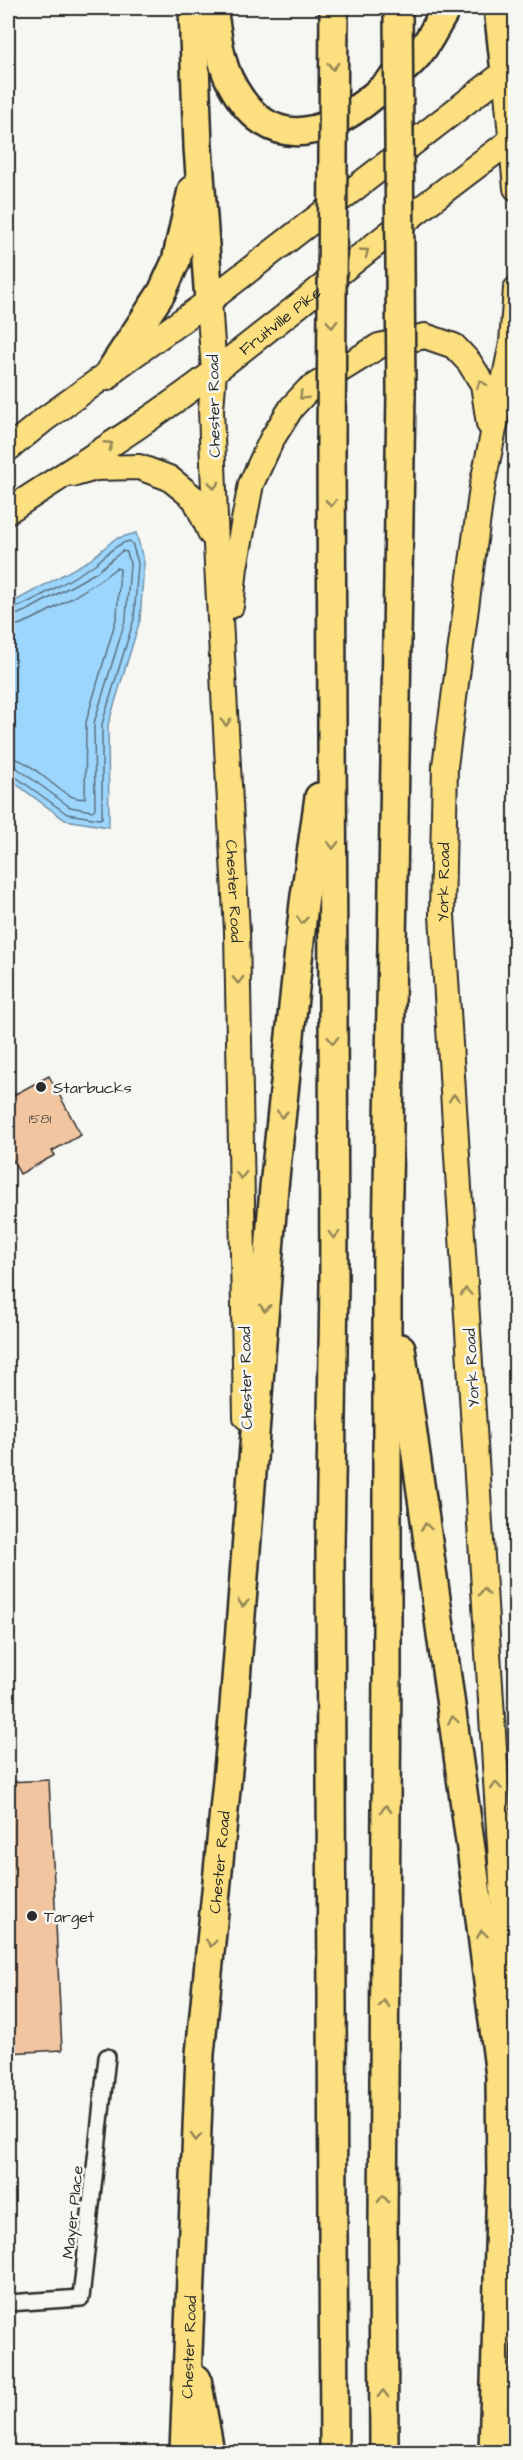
<svg xmlns="http://www.w3.org/2000/svg" width="523" height="2460" viewBox="0 0 523 2460" font-family="'Architects Daughter',sans-serif">
	<style>
		.water { fill: #9dd6fd; stroke: #6f92a9; stroke-width: 1.5 }
		.lines { fill: none; stroke-linecap: round; stroke-linejoin: round }
		.shore { stroke: #596f7f; stroke-width: 1.5 }
		.building { fill: #f0c5a0; stroke: #2b2b2b; stroke-width: 1.5 }
		.street-casing { stroke: #2b2b2b; stroke-width: 20 }
		.primary-casing { stroke: #2b2b2b; stroke-width: 28 }
		.highway-casing { stroke: #2b2b2b; stroke-width: 32 }
		.street { stroke: #f6f6f2; stroke-width: 15 }
		.primary { stroke: #fce080; stroke-width: 24 }
		.highway { stroke: #fce080; stroke-width: 27 }
		.highway-bridge-casing { stroke: #2b2b2b; stroke-width: 32; stroke-linecap: butt }
		.highway-bridge { stroke: #fce080; stroke-width: 27 }
		.oneway { stroke: #948656 }
		.poi-dot { fill: #2b2b2b; stroke: #f6f6f2; stroke-width: 2 }
		.labels { text-anchor: middle; stroke-width: 5; stroke-linejoin: round; paint-order: stroke }
		.number-label { font-size: 14px; fill: #5c5248 }
		.street-label { font-size: 16px; fill: #2b2b2b; stroke: #f6f6f2 }
		.poi-label { font-size: 16px; fill: #2b2b2b; stroke: #f6f6f2; text-anchor: start }
	</style>
	<rect width="100%" height="100%" fill="#f6f6f2"/>
	<filter id="ink" filterUnits="userSpaceOnUse"><feTurbulence type="fractalNoise" baseFrequency=".0167" numOctaves="2"/><feDisplacementMap in="SourceGraphic" scale="12" xChannelSelector="R" yChannelSelector="G"/><feConvolveMatrix kernelMatrix="1 2 1 2 8 2 1 2 1" color-interpolation-filters="sRGB"/></filter>
	<g filter="url(#ink)">
		<!-- water -->
		<path class="water" d="M 136,533 L 144,562 L 140,620 L 108,725 L 109,827 L 65,820 L 8,778 L 8,605 L 90,560 L 115,539 Z"/>
		<g class="lines">
			<!-- shore -->
			<path class="shore" d="M 8,610 C 23,608 80,574 95,564 C 107,555 114,545 129,541 L 132,543 L 138,563 L 134,619 L 102,724 L 102,818 L 99,819 L 67,814 L 13,775 L 8,774
				M 8,618 L 28,610 L 97,572 L 122,551 L 127,552 L 130,564 L 126,618 L 94,723 L 95,809 L 92,811 L 70,807 L 17,768 L 8,766
				M 8,627 C 30,626 98,583 116,568 L 120,569 L 117,616 L 86,722 L 85,798 C 63,804 34,758 8,757"/>
		</g>
		<!-- building -->
		<path class="building" d="M 49,1076 L 81,1135 L 52,1151 L 55,1155 L 20,1174 L 8,1151 L 8,1098 Z
			M 49,1780 L 62,2050 L 8,2053 L 8,1782 Z"/>
		<g class="lines">
			<defs>
				<path id="street" d="M 8,2303 L 81,2298 L 107,2057"/>
				<g id="primary">
					<path d="M 505,72 L 516,188"/>
					<path id="s1" d="M 209,301 L 214,372 L 211,409 L 216,545 L 237,932 L 246,1417"/>
					<path d="M 8,449 L 45,419 L 209,301 L 505,72"/>
					<path d="M 75,474 L 96,468 L 139,467 L 169,478 L 195,499 L 211,534"/>
					<path id="s2" d="M 8,511 C 77,466 149,422 215,371 C 315,294 411,213 513,139"/>
					<path d="M 231,606 L 235,567 L 251,484 L 272,439 L 292,407 L 308,390 L 379,346 L 425,336 L 454,346 L 469,362 L 483,384 L 489,424"/>
					<path id="s3" d="M 502,2022 L 505,1932 L 500,1845 L 442,915 L 445,766 L 482,487 L 512,343 L 516,289"/>
				</g>
				<g id="highway">
					<path d="M 193,8 L 198,147 L 209,301"/>
					<path d="M 213,8 C 217,30 219,58 229,79 C 270,162 334,134 388,83 C 399,73 413,63 421,51 C 431,38 438,22 447,8"/>
					<path d="M 498,8 L 505,72"/>
					<path d="M 107,376 L 162,292 L 176,261 L 192,190"/>
					<path d="M 331,445 L 334,1283 L 330,1551 L 334,2452"/>
					<path d="M 401,1348 L 472,1856 L 500,2076 L 501,2181 L 493,2452"/>
					<path d="M 197,2379 L 210,2452"/>
					<path id="s4" d="M 184,2452 L 200,2054 L 233,1719 L 274,1187 L 304,903 L 319,797"/>
					<path d="M 384,2452 L 383,2222 L 387,1668 L 387,1249 L 401,394"/>
				</g>
			</defs>
			<!-- street casing -->
			<use href="#street" class="street-casing"/>
			<!-- primary casing -->
			<use href="#primary" class="primary-casing"/>
			<!-- highway casing -->
			<use href="#highway" class="highway-casing"/>
			<!-- street -->
			<use href="#street" class="street"/>
			<!-- primary -->
			<use href="#primary" class="primary"/>
			<!-- highway -->
			<use href="#highway" class="highway"/>
			<defs>
				<path id="highway-bridge" d="M 398,8 L 401,394
					M 331,445 L 334,8"/>
			</defs>
			<!-- highway-bridge casing -->
			<use href="#highway-bridge" class="highway-bridge-casing"/>
			<!-- highway-bridge -->
			<use href="#highway-bridge" class="highway-bridge"/>
		</g>
		<!-- one-way arrows -->
		<defs><path id="oneway-chevron" d="M-2-3.5L2.5 0L-2 3.5" fill="none" stroke-width="1.6" stroke-linecap="round" stroke-linejoin="round" transform="scale(1.5)"/></defs>
		<g class="oneway">
			<use href="#oneway-chevron" transform="translate(333 66) rotate(90)"/>
			<use href="#oneway-chevron" transform="translate(365 252) rotate(-38)"/>
			<use href="#oneway-chevron" transform="translate(332 324) rotate(90)"/>
			<use href="#oneway-chevron" transform="translate(481 384) rotate(-111)"/>
			<use href="#oneway-chevron" transform="translate(303 396) rotate(135)"/>
			<use href="#oneway-chevron" transform="translate(109 445) rotate(-33)"/>
			<use href="#oneway-chevron" transform="translate(214 485) rotate(88)"/>
			<use href="#oneway-chevron" transform="translate(331 503) rotate(90)"/>
			<use href="#oneway-chevron" transform="translate(226 722) rotate(87)"/>
			<use href="#oneway-chevron" transform="translate(333 845) rotate(90)"/>
			<use href="#oneway-chevron" transform="translate(302 920) rotate(96)"/>
			<use href="#oneway-chevron" transform="translate(238 980) rotate(89)"/>
			<use href="#oneway-chevron" transform="translate(333 1040) rotate(90)"/>
			<use href="#oneway-chevron" transform="translate(454 1098) rotate(-94)"/>
			<use href="#oneway-chevron" transform="translate(282 1114) rotate(96)"/>
			<use href="#oneway-chevron" transform="translate(241 1175) rotate(89)"/>
			<use href="#oneway-chevron" transform="translate(334 1235) rotate(90)"/>
			<use href="#oneway-chevron" transform="translate(466 1292) rotate(-93)"/>
			<use href="#oneway-chevron" transform="translate(265 1308) rotate(94)"/>
			<use href="#oneway-chevron" transform="translate(426 1527) rotate(-98)"/>
			<use href="#oneway-chevron" transform="translate(484 1592) rotate(-93)"/>
			<use href="#oneway-chevron" transform="translate(243 1603) rotate(95)"/>
			<use href="#oneway-chevron" transform="translate(453 1720) rotate(-98)"/>
			<use href="#oneway-chevron" transform="translate(496 1786) rotate(-94)"/>
			<use href="#oneway-chevron" transform="translate(386 1809) rotate(-90)"/>
			<use href="#oneway-chevron" transform="translate(482 1934) rotate(-97)"/>
			<use href="#oneway-chevron" transform="translate(211 1943) rotate(96)"/>
			<use href="#oneway-chevron" transform="translate(384 2004) rotate(-90)"/>
			<use href="#oneway-chevron" transform="translate(196 2137) rotate(93)"/>
			<use href="#oneway-chevron" transform="translate(383 2199) rotate(-90)"/>
			<use href="#oneway-chevron" transform="translate(383 2394) rotate(-90)"/>
		</g>
	</g>
	<!-- markers -->
	<g class="poi-dot">
		<circle cx="41" cy="1087" r="6"/>
		<circle cx="32" cy="1916" r="6"/>
	</g>
	<g class="labels">
		<!-- number labels -->
		<g class="number-label">
			<text x="40" y="1123">1581</text>
		</g>
		<!-- street labels -->
		<g class="street-label">
			<text dy="6" stroke="none"><textPath href="#s2" startOffset="332">Fruitville Pike</textPath></text>
			<text transform="translate(213 406) rotate(-91)" y="6">Chester Road</text>
			<text dy="6" stroke="none"><textPath href="#s3" startOffset="1142">York Road</textPath></text>
			<text dy="6" stroke="none"><textPath href="#s1" startOffset="591">Chester Road</textPath></text>
			<text transform="translate(471 1368) rotate(-93)" y="6">York Road</text>
			<text transform="translate(245 1378) rotate(-91)" y="6">Chester Road</text>
			<text dy="6" stroke="none"><textPath href="#s4" startOffset="591">Chester Road</textPath></text>
			<text transform="translate(72 2212) rotate(-84)" y="6">Mayer Place</text>
			<text dy="6" stroke="none"><textPath href="#s4" startOffset="105">Chester Road</textPath></text>
		</g>
		<!-- poi labels -->
		<g class="poi-label">
			<text x="53" y="1093">Starbucks</text>
			<text x="44" y="1922">Target</text>
		</g>
	</g>
	<!-- margin -->
	<rect width="523" height="2460" fill="none" stroke="#f6f6f2" stroke-width="30"/>
	<rect x="15" y="15" width="493" height="2430" fill="none" stroke="#2b2b2b" stroke-width="2" filter="url(#ink)"/>
</svg>
